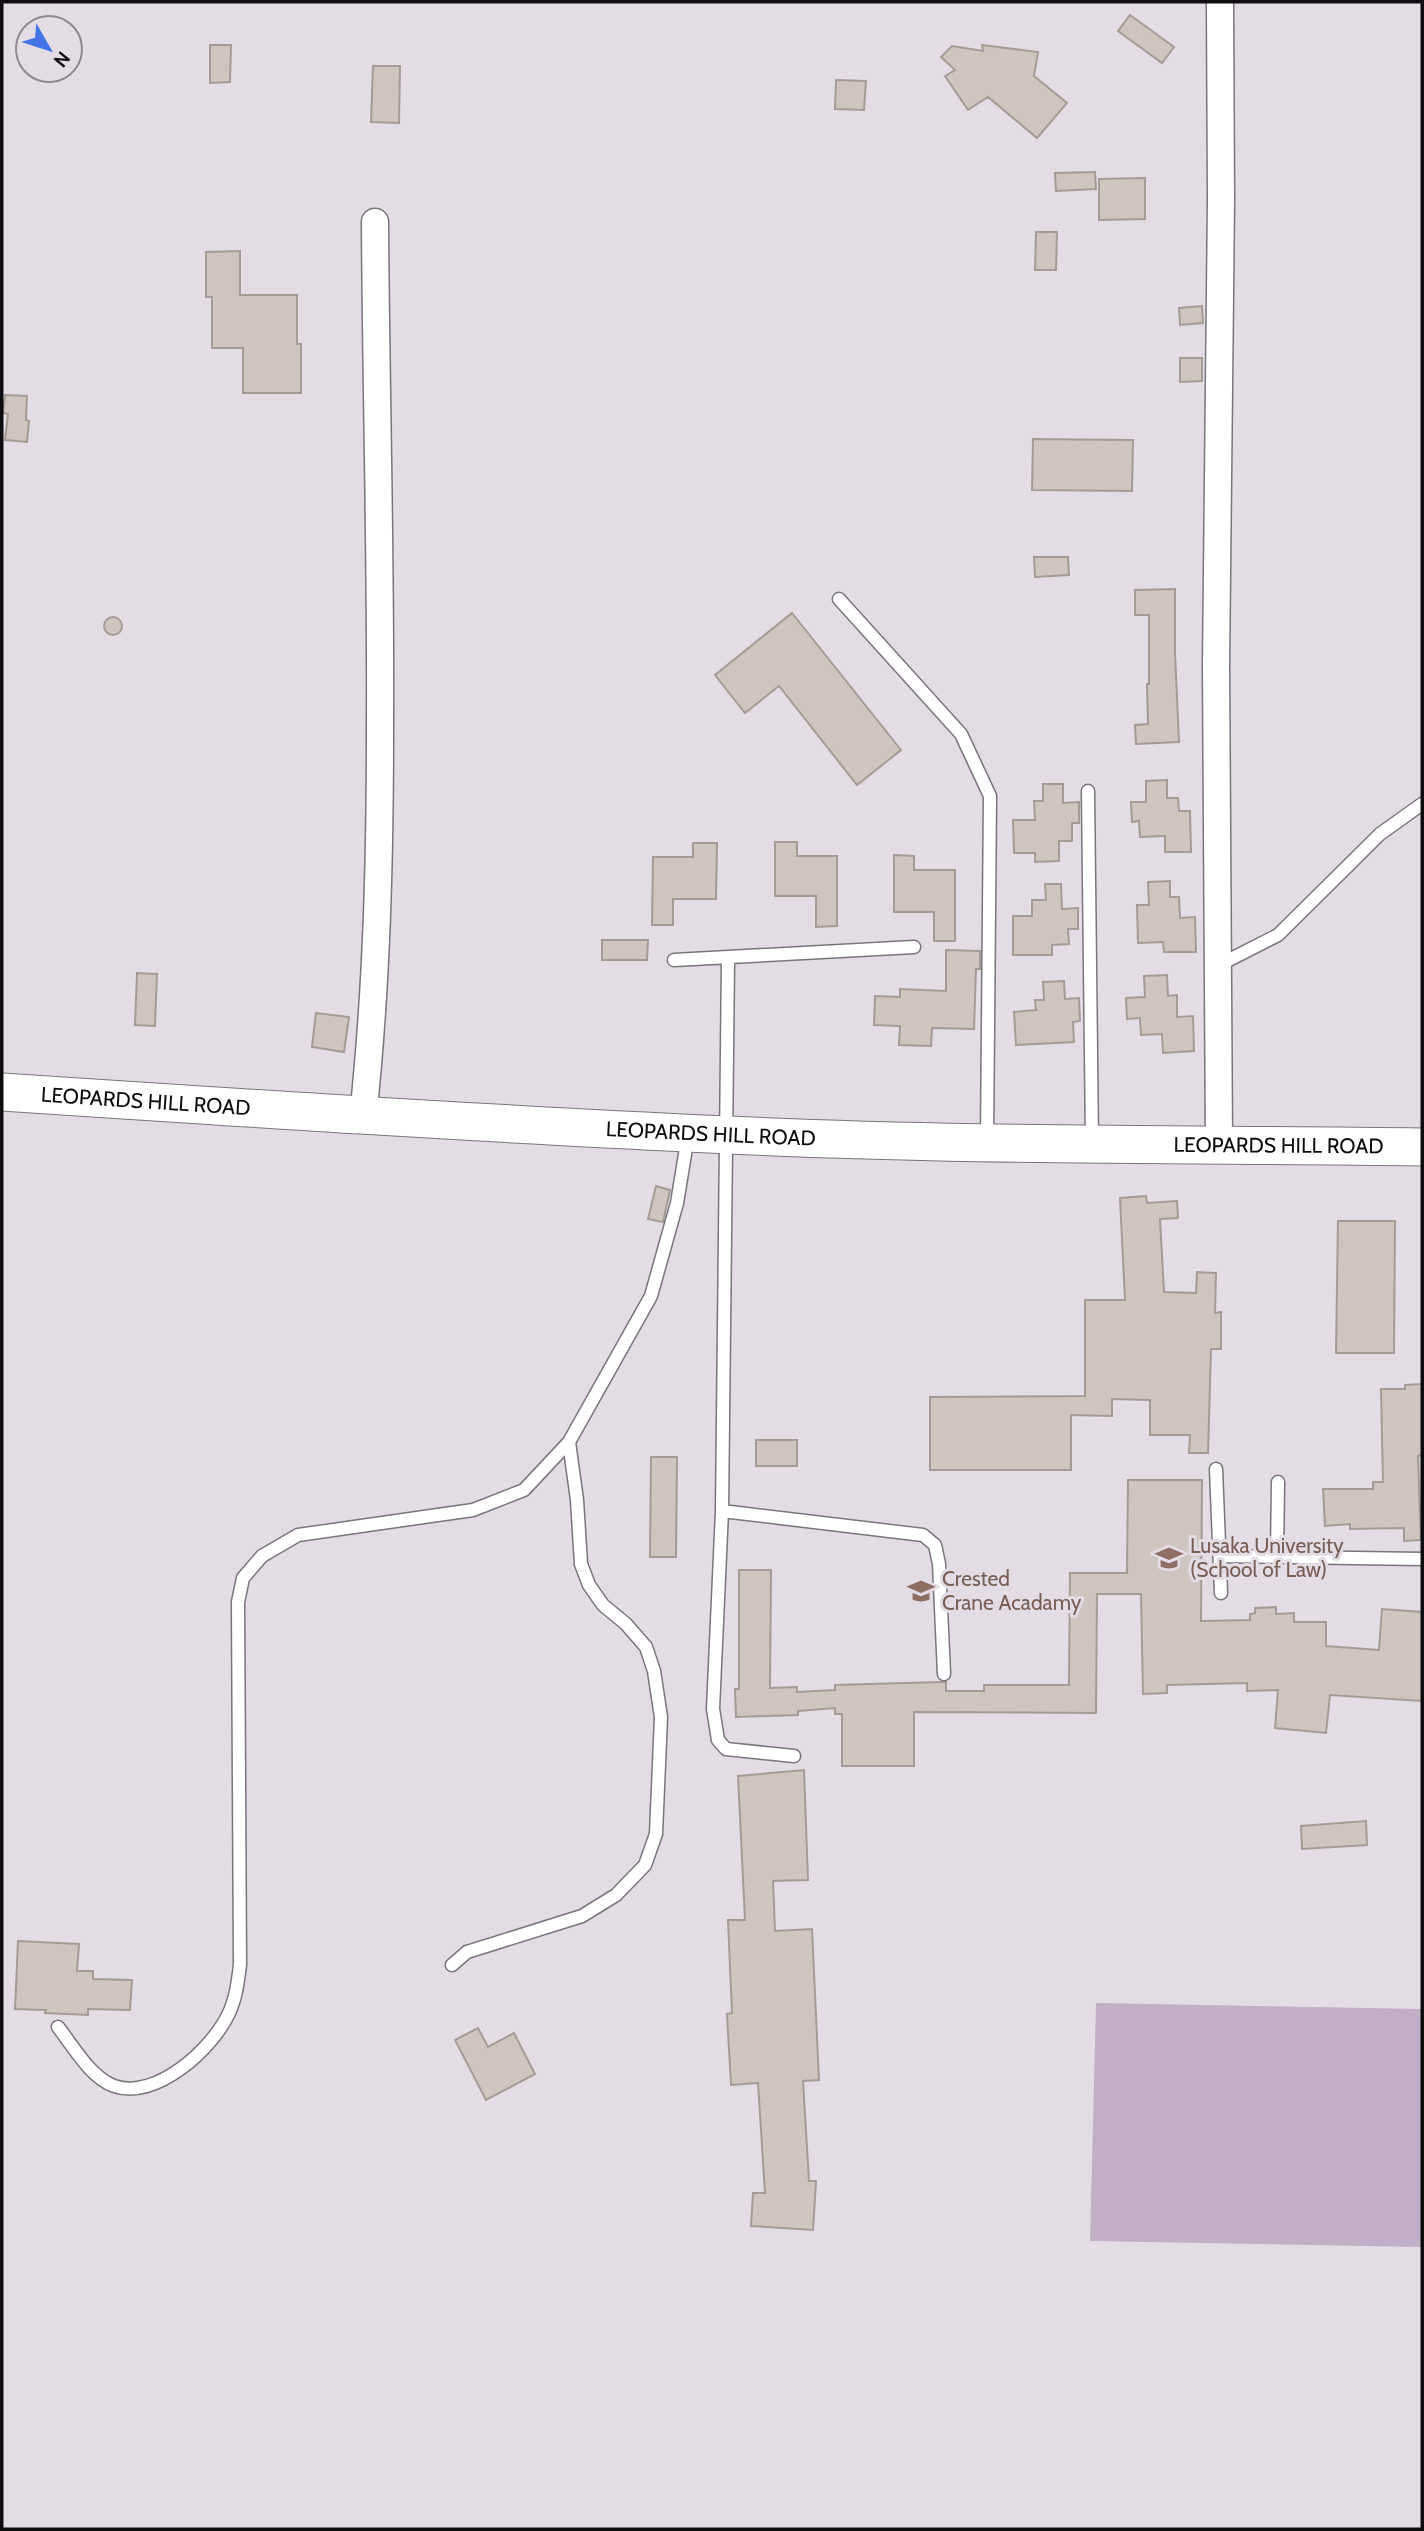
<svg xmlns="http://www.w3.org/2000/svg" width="1424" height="2531" viewBox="0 0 1424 2531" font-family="Cabin,sans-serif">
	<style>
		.green { fill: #c2aec6 }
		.building { fill: #cfc5be; stroke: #a59b95; stroke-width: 2 }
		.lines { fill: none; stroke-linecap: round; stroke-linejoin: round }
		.lane-casing { stroke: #7a747c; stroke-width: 15 }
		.street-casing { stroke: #7a747c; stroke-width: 29 }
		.secondary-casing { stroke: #7a747c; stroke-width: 39 }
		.lane { stroke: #fff; stroke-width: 12 }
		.street { stroke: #fff; stroke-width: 26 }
		.secondary { stroke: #fff; stroke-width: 37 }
		.labels { text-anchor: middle; stroke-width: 6; stroke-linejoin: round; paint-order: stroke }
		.street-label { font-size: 21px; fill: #0e0c0f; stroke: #e4dce5 }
		.education-label { font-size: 21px; fill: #785e54; stroke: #e4dce5; text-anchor: start }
	</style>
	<rect width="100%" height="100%" fill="#e4dce5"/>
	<!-- green -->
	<path class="green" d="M 1096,2003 L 1422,2009 L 1422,2247 L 1090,2241 Z"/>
	<!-- building -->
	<path class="building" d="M 1130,15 L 1174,47 L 1162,63 L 1118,31 Z
		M 210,45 L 231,45 L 230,82 L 210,83 Z
		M 982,45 L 1038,52 L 1034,76 L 1067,103 L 1037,138 L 988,97 L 968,110 L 945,76 L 955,70 L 941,57 L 952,46 L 983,51 Z
		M 373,66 L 400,66 L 399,123 L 371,122 Z
		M 836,80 L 866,81 L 864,110 L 835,109 Z
		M 1095,172 L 1096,189 L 1056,191 L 1055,173 Z
		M 1145,178 L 1145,219 L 1099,220 L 1099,179 Z
		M 1036,232 L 1057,232 L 1056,270 L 1035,270 Z
		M 240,251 L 240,295 L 297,295 L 297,344 L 301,344 L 301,393 L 243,393 L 243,348 L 212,348 L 212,297 L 206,297 L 206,252 Z
		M 1202,306 L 1203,323 L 1180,325 L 1179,308 Z
		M 1180,358 L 1202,358 L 1202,381 L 1180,382 Z
		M 5,395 L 27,396 L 26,420 L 29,421 L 27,442 L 5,440 L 8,414 L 3,413 Z
		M 1033,439 L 1133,440 L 1132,491 L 1032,490 Z
		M 1034,557 L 1068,557 L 1069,575 L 1035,577 Z
		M 1175,589 L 1175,653 L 1179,742 L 1136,744 L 1135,725 L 1148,724 L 1147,684 L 1149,684 L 1149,615 L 1135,615 L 1135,590 Z
		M 792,613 L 901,750 L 857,785 L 779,686 L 745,713 L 715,675 Z
		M104 626a9 9 0 1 1 18 0a9 9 0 1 1-18 0Z
		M 1167,780 L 1167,798 L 1178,798 L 1179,811 L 1190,811 L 1191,852 L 1165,852 L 1165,836 L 1140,837 L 1139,821 L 1132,822 L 1131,802 L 1146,802 L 1146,781 Z
		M 1043,784 L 1063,784 L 1063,803 L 1079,802 L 1079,823 L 1072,823 L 1072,841 L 1059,841 L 1059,861 L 1035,862 L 1035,853 L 1014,853 L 1013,820 L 1035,820 L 1034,801 L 1043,801 Z
		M 775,842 L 797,842 L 797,856 L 837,856 L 837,926 L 816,927 L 816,896 L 775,896 Z
		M 693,843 L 717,843 L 716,899 L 673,899 L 673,925 L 652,925 L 653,857 L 693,857 Z
		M 894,855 L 914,856 L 914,870 L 955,870 L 955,941 L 934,941 L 934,912 L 894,912 Z
		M 1170,881 L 1170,897 L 1179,897 L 1180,918 L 1195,917 L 1196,952 L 1164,952 L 1163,942 L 1138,943 L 1137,905 L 1149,905 L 1148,882 Z
		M 1045,884 L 1061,884 L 1062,909 L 1078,908 L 1078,929 L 1068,929 L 1069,944 L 1052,945 L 1052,955 L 1013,955 L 1013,916 L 1032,916 L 1032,900 L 1046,900 Z
		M 602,940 L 648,940 L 647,960 L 602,960 Z
		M 946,950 L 980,951 L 980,969 L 976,969 L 974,1029 L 932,1028 L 931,1046 L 899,1045 L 900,1026 L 874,1025 L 875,996 L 900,997 L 900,989 L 946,991 Z
		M 137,973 L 157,974 L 155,1026 L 135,1025 Z
		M 1167,975 L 1168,996 L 1177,995 L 1177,1017 L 1193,1016 L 1194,1051 L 1163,1053 L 1162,1034 L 1141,1035 L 1140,1018 L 1127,1019 L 1126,998 L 1145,997 L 1144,976 Z
		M 1064,981 L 1065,999 L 1079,998 L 1080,1021 L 1073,1022 L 1074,1042 L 1016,1045 L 1014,1012 L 1036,1010 L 1035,1000 L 1044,1000 L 1043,982 Z
		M 316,1013 L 349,1017 L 344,1052 L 312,1047 Z
		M 656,1186 L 670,1190 L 663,1222 L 648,1219 Z
		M 1146,1196 L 1147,1203 L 1177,1201 L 1178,1218 L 1160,1219 L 1164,1292 L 1196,1293 L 1197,1272 L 1216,1273 L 1215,1313 L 1221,1312 L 1221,1349 L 1211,1349 L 1208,1453 L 1189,1453 L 1190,1435 L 1150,1435 L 1150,1400 L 1112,1399 L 1112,1416 L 1071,1415 L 1071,1470 L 930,1470 L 930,1397 L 1085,1396 L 1085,1300 L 1125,1300 L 1120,1198 Z
		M 1338,1221 L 1395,1221 L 1394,1353 L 1336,1353 Z
		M 1422,1384 L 1422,1455 L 1418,1456 L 1421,1540 L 1404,1541 L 1404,1528 L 1350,1529 L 1350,1524 L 1325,1526 L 1323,1489 L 1373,1489 L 1373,1482 L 1383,1482 L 1381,1389 L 1405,1389 L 1405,1385 Z
		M 756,1440 L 797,1440 L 797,1466 L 756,1466 Z
		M 651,1457 L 677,1457 L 676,1557 L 650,1557 Z
		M 1128,1480 L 1202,1480 L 1201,1621 L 1250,1620 L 1250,1614 L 1255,1613 L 1255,1608 L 1276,1607 L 1276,1614 L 1294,1613 L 1294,1622 L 1326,1622 L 1326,1646 L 1379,1650 L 1382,1609 L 1422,1612 L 1422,1701 L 1330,1695 L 1326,1733 L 1275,1728 L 1278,1690 L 1247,1691 L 1247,1683 L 1167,1685 L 1167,1693 L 1143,1694 L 1141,1594 L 1097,1594 L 1096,1713 L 914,1712 L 914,1766 L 842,1766 L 842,1714 L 835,1714 L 835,1708 L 798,1711 L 798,1715 L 736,1717 L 735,1689 L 739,1689 L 739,1570 L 771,1570 L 770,1688 L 797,1687 L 797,1692 L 835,1690 L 835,1685 L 941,1682 L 946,1682 L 946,1691 L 984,1691 L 984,1685 L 1069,1685 L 1070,1573 L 1127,1573 Z
		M 804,1770 L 808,1880 L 773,1881 L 775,1931 L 812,1929 L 819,2080 L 803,2081 L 809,2181 L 816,2181 L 813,2230 L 751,2226 L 753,2193 L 765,2193 L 758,2083 L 731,2085 L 727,2014 L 732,2013 L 728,1920 L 745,1920 L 738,1776 Z
		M 1366,1821 L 1367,1845 L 1302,1849 L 1301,1826 Z
		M 18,1941 L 79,1944 L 77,1971 L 93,1971 L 93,1979 L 132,1980 L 130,2010 L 88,2009 L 88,2015 L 45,2013 L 46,2010 L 15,2009 Z
		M 478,2028 L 488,2047 L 514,2033 L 535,2074 L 486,2100 L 455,2040 Z"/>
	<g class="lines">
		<defs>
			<path id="lane" d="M 839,599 L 961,734 L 990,796 L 987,1141
				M 1088,791 L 1092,1141
				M 728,959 L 722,1511 L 713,1709 L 718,1740 L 726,1749 L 794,1756
				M 674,960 L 914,947
				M 1219,965 L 1278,935 L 1380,834 L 1422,804
				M 1216,1469 L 1221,1593
				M 722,1511 L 923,1535 L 935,1545 L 939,1564 L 944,1674
				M 1220,1556 L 1422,1559
				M 1277,1556 L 1278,1482
				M 452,1965 L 467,1952 L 582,1916 L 616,1895 L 645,1865 L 656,1834 L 661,1717 L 654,1671 L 646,1647 L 626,1624 L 603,1605 L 589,1585 L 581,1564 L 577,1500 L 569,1442
				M 58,2027 C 73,2046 90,2077 114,2086 C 156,2101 213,2048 229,2013 C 236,1998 238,1981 240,1965 L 238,1602 L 243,1578 L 262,1556 L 298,1535 L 473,1510 L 524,1490 L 569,1442 L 651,1296 L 677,1203 L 688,1136"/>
			<path id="street" d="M 363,1116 C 377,986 380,856 380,725 C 381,557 376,390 375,222
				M 1219,1144 L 1216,666 L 1221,200 L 1220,2"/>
			<g id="secondary">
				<path id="s1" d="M 2,1092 C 244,1108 487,1124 729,1135 C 960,1146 1191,1144 1422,1147"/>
			</g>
		</defs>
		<!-- lane casing -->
		<use href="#lane" class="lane-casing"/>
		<!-- street casing -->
		<use href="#street" class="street-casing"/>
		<!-- secondary casing -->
		<use href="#secondary" class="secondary-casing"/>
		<!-- lane -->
		<use href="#lane" class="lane"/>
		<!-- street -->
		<use href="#street" class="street"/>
		<!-- secondary -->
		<use href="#secondary" class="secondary"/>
	</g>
	<!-- icons -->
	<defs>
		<symbol id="school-bare" viewBox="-9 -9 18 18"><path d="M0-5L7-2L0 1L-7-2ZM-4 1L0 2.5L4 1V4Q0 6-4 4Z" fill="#8d6e63" stroke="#e4dce5" stroke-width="2.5" paint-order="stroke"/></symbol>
	</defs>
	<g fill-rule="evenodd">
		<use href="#school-bare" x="1150" y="1539" width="38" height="38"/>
		<use href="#school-bare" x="902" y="1572" width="38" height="38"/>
	</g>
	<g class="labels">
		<!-- street labels -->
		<g class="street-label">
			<text dy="7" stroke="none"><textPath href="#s1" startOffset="144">LEOPARDS HILL ROAD</textPath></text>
			<text dy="7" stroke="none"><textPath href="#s1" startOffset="710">LEOPARDS HILL ROAD</textPath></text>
			<text dy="7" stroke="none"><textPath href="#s1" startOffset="1278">LEOPARDS HILL ROAD</textPath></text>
		</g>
		<!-- education labels -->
		<g class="education-label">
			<text x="1190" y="1553">Lusaka University<tspan x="1190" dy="24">(School of Law)</tspan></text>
			<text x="942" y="1586">Crested<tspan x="942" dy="24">Crane Acadamy</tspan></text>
		</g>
	</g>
	<!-- border -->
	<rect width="1424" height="2531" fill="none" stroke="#0e0c0f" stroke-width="7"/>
	<!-- north arrow -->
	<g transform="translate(49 49) rotate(129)"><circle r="33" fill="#e4dce5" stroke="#8e898f" stroke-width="2"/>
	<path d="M0-5L12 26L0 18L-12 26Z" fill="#4272e3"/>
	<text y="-10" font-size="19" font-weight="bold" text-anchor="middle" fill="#0e0c0f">N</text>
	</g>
</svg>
